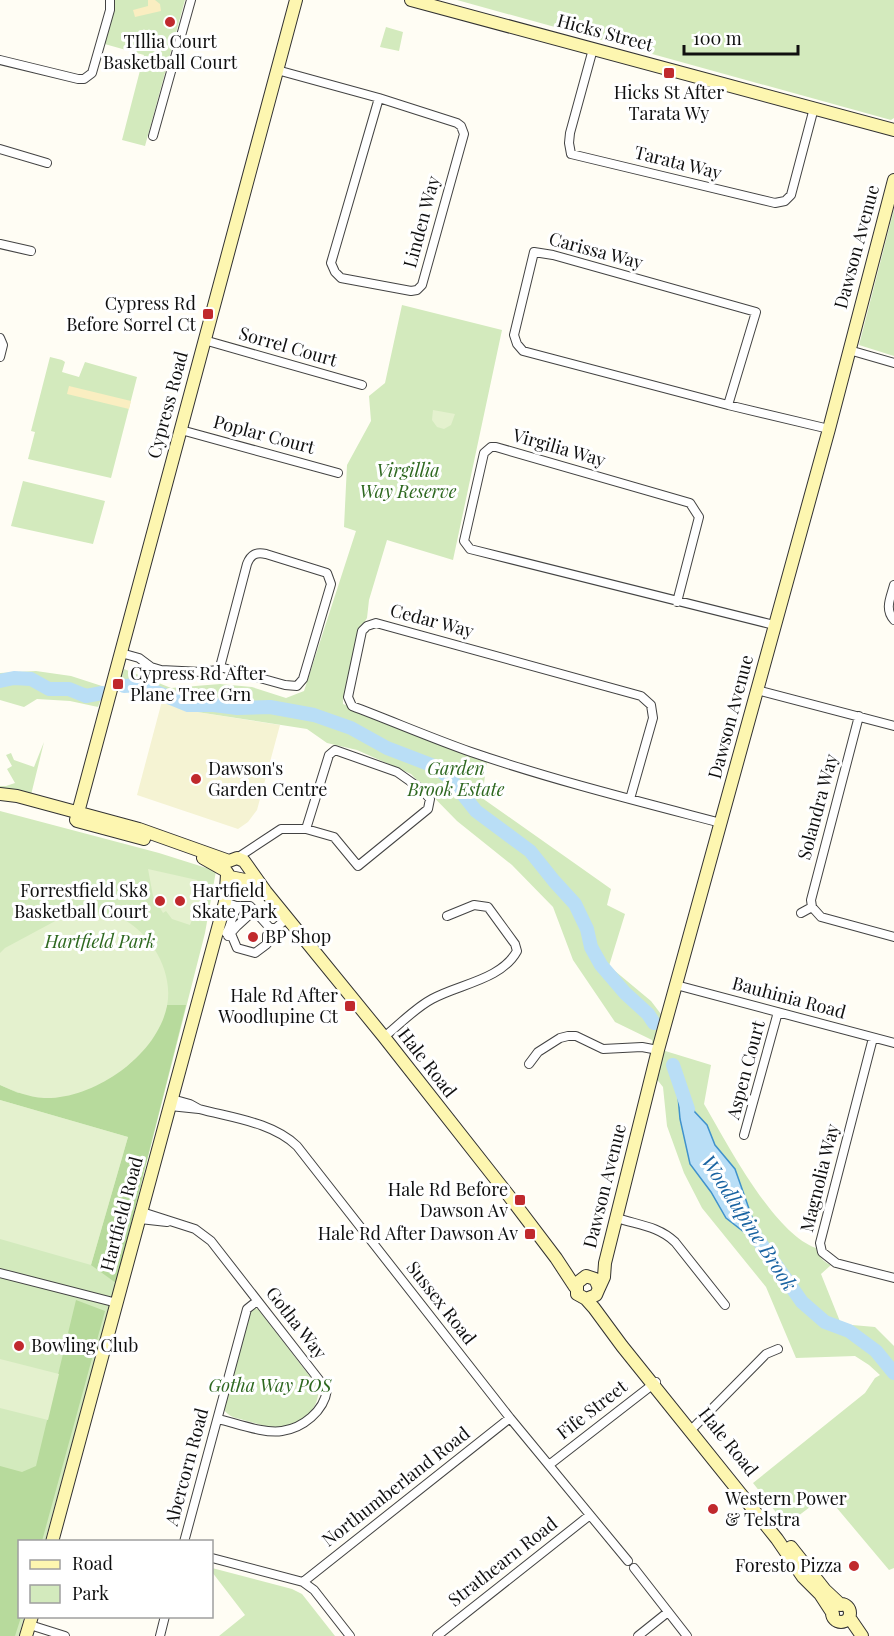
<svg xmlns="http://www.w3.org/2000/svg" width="894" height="1636" viewBox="0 0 894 1636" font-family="'Playfair Display',serif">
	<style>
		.farmland { fill: #f5f3d3 }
		.green { fill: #d3eabd }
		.forest { fill: #b7da9c }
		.sand { fill: #faeec1 }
		.pitch { fill: #e4f1ce }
		.water { fill: #b9def6; stroke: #4092cc; stroke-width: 1.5 }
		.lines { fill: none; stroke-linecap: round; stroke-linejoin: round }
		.river { stroke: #b9def6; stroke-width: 14 }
		.street-casing { stroke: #434343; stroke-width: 10 }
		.secondary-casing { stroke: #323232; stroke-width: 14 }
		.street { stroke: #fff; stroke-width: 8 }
		.secondary { stroke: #fdf6b0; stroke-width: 12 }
		.poi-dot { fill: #c0292d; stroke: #fff; stroke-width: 2 }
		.labels { text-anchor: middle; stroke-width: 6; stroke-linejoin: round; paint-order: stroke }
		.street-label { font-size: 18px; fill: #101010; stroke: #fff }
		.poi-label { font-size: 18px; fill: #101010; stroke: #fff; text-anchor: end }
		.park-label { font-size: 18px; font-style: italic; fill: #2e6820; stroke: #fff }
		.water-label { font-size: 20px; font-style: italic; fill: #1a64a2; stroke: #fff }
	</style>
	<rect width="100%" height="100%" fill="#fffdf4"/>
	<!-- farmland -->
	<path class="farmland" d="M 162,701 L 184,710 L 280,725 L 257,810 L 248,822 L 238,829 L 137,795 Z"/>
	<!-- green -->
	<path class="green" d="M 110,0 L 185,0 L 145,146 L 122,140 L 144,55 L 101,43 Z
		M 457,0 L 894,0 L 894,118 L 891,120 Z
		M 386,27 L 403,32 L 399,51 L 380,47 Z
		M 894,209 L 894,356 L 859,345 Z
		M 402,305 L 502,330 L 453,560 L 387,540 L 369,600 L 367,618 L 360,629 L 343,699 L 343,704 L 487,761 L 482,798 L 611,889 L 607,905 L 625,914 L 609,966 L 651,1001 L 667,1022 L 662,1050 L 711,1065 L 704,1104 C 727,1143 773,1233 816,1248 C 819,1256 823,1262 831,1265 L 821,1274 L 841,1324 L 875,1327 L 894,1346 L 894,1568 L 889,1570 L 826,1495 L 786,1525 L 753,1483 L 865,1393 L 875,1378 L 880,1375 L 869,1365 L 855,1356 L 796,1358 L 766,1287 L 702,1208 L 684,1173 L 667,1126 L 663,1087 L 655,1077 L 652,1040 L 615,1022 L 573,960 L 553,907 L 512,865 L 457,821 L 411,774 L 357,750 L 327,743 L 307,729 L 184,710 L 155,698 L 120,680 L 124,669 L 171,688 L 220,684 L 252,687 L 286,698 L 304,691 L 356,531 L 344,527 L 347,465 L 371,421 L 369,396 L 385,383 Z
		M 50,357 L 62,360 L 65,362 L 62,372 L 79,377 L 85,362 L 137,377 L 111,478 L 28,459 L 35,432 L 31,431 Z
		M 23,481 L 105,501 L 93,544 L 11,526 Z
		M 36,671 L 71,676 L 105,687 L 98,707 L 70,701 L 37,699 L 24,707 L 0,700 L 0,673 Z
		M 44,742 L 30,799 L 0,794 L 0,786 L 6,786 L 15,783 L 7,769 L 12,766 L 6,755 L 11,753 L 14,760 L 34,767 Z
		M 0,811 L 159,853 L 216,871 L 205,933 L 116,1283 L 45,1541 L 20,1542 L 20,1616 L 24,1617 L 19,1636 L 0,1636 Z
		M 254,1307 L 259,1310 L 318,1387 C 321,1409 301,1425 280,1427 C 269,1428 258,1424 247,1421 C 238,1418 228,1418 223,1408 L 249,1310 Z
		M 212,1568 L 292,1589 L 302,1594 L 335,1636 L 219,1636 L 245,1615 L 212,1572 Z"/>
	<!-- forest -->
	<path class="forest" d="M 167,1005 L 186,1005 L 116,1283 L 91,1265 L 128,1137 L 0,1100 L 0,1085 L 18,1093 L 126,1067 L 149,1043 L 160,1025 Z
		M 76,1300 L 105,1311 L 42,1541 L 20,1542 L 21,1617 L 15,1636 L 0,1636 L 0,1466 L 22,1472 L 36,1466 Z"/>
	<!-- sand -->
	<path class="sand" d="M 148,0 L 155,0 L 160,4 L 161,11 L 135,17 L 133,10 L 148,6 Z
		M 69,386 L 131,401 L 129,409 L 67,394 Z"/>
	<!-- pitch -->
	<path class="pitch" d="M 433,410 L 455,414 L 451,425 L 444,429 L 437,427 L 432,420 Z
		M 148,869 L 197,880 L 202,888 L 199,921 L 192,920 L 190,925 L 172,919 L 166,911 L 163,913 L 153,896 Z
		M 80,912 C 93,912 109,911 121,918 C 151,933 174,972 167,1006 C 157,1056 93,1100 44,1098 C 28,1097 14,1091 0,1085 L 0,953 L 5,948 L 59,919 Z
		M 0,1100 L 128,1137 L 91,1265 L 0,1239 Z
		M 0,1359 L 59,1374 L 48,1420 L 0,1408 Z"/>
	<!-- water -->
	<path class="water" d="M 685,1093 L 694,1111 L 707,1125 L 715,1145 L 735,1169 L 753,1220 L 752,1227 L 749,1232 L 744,1232 L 726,1218 L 711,1192 L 690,1164 L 680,1119 L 678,1096 Z"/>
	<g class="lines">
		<!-- river -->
		<path class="river" d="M 0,681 L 14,678 L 31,679 L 49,689 L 69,689 L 86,696 L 102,693
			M 124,686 L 139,685 L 188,705 L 214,705 L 237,708 L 270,707 L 314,715 L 351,728 L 387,748 L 434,766 L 449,777 L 476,811 L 530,851 L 554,881 L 575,904 L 587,929 L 591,947 L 601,965 L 625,993 L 648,1014 L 654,1023
			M 673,1065 L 688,1109
			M 740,1214 L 802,1302 L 825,1322 L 849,1331 L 876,1351 L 894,1373"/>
		<defs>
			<path id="street" d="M 593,49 L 570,133 L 569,143 L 571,154 L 775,203 L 785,201 L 791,195 L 814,108
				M 0,60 L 78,79 L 84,79 L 92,73 L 110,10 L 110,0
				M 277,70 L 379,98 L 457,123 L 461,126 L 464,134 L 422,285 L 417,290 L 411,291 L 341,278 L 335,272 L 331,263 L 379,98
				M 153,136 L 191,0
				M 0,149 L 47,163
				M 0,244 L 31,251
				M 0,338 L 3,345 L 0,357
				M 204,340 L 362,385
				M 849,350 L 894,363
				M 728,405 L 756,312 L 553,255 L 534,252 L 514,335 L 517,344 L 523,351 L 728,405 L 829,429
				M 181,430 L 338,473
				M 894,585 C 891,597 884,609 894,620
				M 677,602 L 699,517 L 690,503 L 496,447 L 491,447 L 484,453 L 464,541 L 470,549 L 774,625
				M 121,653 L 139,658 L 151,667 L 161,670 L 202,672 L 217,670 L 220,667 L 285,685 L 297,686 L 303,679 L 331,584 L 327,573 L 266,554 C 256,552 251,554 247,564 L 220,667
				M 757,690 L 894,726
				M 859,716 L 811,900 L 812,907 L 821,917 L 894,937
				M 630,799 L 653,718 L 651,705 L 641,696 L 376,623 L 367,626 L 362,631 L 348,697 L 352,706 C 392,721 431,738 471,752 C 553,780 637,801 721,823
				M 237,858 L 281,829 L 306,829 L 334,837 L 358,866 L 428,809 L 430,799 L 421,789 L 397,772 L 335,750 L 329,755 L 306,829
				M 225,902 L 236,906 L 250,906 L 270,928 L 276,928 L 287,918
				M 801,913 L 812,907
				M 229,929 L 237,948 L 255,953 L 267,944 L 267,935 L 275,928
				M 226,933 C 233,925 230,912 240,906
				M 228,936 L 237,926 L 249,915 L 254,914 L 259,916
				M 676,985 L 894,1043
				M 384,1037 C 399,1025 415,1008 432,999 C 459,984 501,980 517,951 L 515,944 L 488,907 L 474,905 L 447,916
				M 873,1038 L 820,1243 L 822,1252 L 836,1263 L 894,1278
				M 529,1064 L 538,1052 L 560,1038 L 568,1036 L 576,1036 L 603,1049 L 642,1047 L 658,1050
				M 172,1099 L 190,1104 L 199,1109 C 232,1118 272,1122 297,1146 L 510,1418 L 628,1561
				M 170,1106 L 199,1109
				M 744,1135 L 778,1012
				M 142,1212 L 195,1229 L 211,1241 L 327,1390 C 324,1411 303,1428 282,1431 C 264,1434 236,1423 218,1419
				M 617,1218 C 638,1225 658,1226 675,1242 L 725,1305
				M 140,1219 L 167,1222
				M 0,1273 L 117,1303
				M 690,1431 L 766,1354 L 778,1349
				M 549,1465 L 656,1382
				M 184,1542 L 247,1309 L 257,1301
				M 212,1558 L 303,1582 L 314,1590 L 350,1636
				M 634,1568 L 687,1636
				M 303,1582 L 510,1418
				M 30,1625 L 65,1636
				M 160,1636 L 165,1616
				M 437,1636 L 590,1515
				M 638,1636 L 668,1612"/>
			<path id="secondary" d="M 411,0 L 894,130
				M 0,794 L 17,796 L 139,829 L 229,861 L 237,858 L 244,861 L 266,892 L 384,1037 L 509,1196 L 556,1258 L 575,1287
				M 76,820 L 296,0
				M 77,821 L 144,839
				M 203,858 L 226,871 L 230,877 L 250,881 L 262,890
				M 599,1288 L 604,1277 L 605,1263 L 658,1050 L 829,429 L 894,180
				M 586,1299 L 596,1295 L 599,1288 L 595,1279 L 586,1276 L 577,1283 L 577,1294 L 586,1299 L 594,1308 L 622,1346 L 777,1539 L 803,1577 L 820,1594 L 833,1614
				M 52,1542 L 225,902 L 227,875
				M 791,1547 L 825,1590 L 841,1605
				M832 1613a9 9 0 1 1 18 0a9 9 0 1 1-18 0Z
				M 849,1617 L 862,1636
				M 26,1636 L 32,1616"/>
		</defs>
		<!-- street casing -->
		<use href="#street" class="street-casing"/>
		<!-- secondary casing -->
		<use href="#secondary" class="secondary-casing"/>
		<!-- street -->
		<use href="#street" class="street"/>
		<!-- secondary -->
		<use href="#secondary" class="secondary"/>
	</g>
	<!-- markers -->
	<g class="poi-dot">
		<circle cx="170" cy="22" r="6"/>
		<rect x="663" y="67" width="12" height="12" rx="3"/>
		<rect x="202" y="308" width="12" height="12" rx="3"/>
		<rect x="112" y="678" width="12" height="12" rx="3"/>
		<circle cx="196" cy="779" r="6"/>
		<circle cx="160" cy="901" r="6"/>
		<circle cx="180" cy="901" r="6"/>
		<circle cx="253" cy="937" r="6"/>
		<rect x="344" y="1000" width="12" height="12" rx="3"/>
		<rect x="514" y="1194" width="12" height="12" rx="3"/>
		<rect x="524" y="1228" width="12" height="12" rx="3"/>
		<circle cx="19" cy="1346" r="6"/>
		<circle cx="713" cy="1509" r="6"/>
		<circle cx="854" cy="1566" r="6"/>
	</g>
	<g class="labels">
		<!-- street labels -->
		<g class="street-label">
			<text transform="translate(605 33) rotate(15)" y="6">Hicks Street</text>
			<text transform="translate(678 163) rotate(14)" y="6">Tarata Way</text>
			<text transform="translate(422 222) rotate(-75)" y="6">Linden Way</text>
			<text transform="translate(857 247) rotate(-75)" y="6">Dawson Avenue</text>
			<text transform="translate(596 251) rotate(15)" y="6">Carissa Way</text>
			<text transform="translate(288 347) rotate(16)" y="6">Sorrel Court</text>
			<text transform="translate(168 405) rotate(-75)" y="6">Cypress Road</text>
			<text transform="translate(264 435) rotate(15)" y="6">Poplar Court</text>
			<text transform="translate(559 448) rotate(16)" y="6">Virgilia Way</text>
			<text transform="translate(432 621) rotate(15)" y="6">Cedar Way</text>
			<text transform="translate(731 717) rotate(-75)" y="6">Dawson Avenue</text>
			<text transform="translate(818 807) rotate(-75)" y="6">Solandra Way</text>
			<text transform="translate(789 998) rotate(15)" y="6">Bauhinia Road</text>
			<text transform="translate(427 1063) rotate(52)" y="6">Hale Road</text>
			<text transform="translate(746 1070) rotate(-75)" y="6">Aspen Court</text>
			<text transform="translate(820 1178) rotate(-76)" y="6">Magnolia Way</text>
			<text transform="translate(605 1186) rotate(-76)" y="6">Dawson Avenue</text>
			<text transform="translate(122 1214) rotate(-75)" y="6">Hartfield Road</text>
			<text transform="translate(441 1303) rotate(52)" y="6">Sussex Road</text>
			<text transform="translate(296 1323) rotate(52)" y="6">Gotha Way</text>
			<text transform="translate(592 1410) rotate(-38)" y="6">Fife Street</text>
			<text transform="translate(728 1442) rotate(51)" y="6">Hale Road</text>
			<text transform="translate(187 1467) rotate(-75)" y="6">Abercorn Road</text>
			<text transform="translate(396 1487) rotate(-38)" y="6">Northumberland Road</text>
			<text transform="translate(503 1562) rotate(-38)" y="6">Strathearn Road</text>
		</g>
		<!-- poi labels -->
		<g class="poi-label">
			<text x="170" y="48" text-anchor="middle">TIllia Court<tspan x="170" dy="21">Basketball Court</tspan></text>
			<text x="669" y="99" text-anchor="middle">Hicks St After<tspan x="669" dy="21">Tarata Wy</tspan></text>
			<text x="196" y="310">Cypress Rd<tspan x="196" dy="21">Before Sorrel Ct</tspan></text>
			<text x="130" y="680" text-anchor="start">Cypress Rd After<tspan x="130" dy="21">Plane Tree Grn</tspan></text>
			<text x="208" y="775" text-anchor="start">Dawson's<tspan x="208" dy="21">Garden Centre</tspan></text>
			<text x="148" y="897">Forrestfield Sk8<tspan x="148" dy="21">Basketball Court</tspan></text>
			<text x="192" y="897" text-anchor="start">Hartfield<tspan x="192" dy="21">Skate Park</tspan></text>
			<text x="265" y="943" text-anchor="start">BP Shop</text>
			<text x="338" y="1002">Hale Rd After<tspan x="338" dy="21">Woodlupine Ct</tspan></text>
			<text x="508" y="1196">Hale Rd Before<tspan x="508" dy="21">Dawson Av</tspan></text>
			<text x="518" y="1240">Hale Rd After Dawson Av</text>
			<text x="31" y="1352" text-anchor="start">Bowling Club</text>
			<text x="725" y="1505" text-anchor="start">Western Power<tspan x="725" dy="21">&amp; Telstra</tspan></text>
			<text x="842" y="1572">Foresto Pizza</text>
		</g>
		<!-- park labels -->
		<g class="park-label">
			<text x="408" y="477">Virgillia<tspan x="408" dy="21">Way Reserve</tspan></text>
			<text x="456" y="775">Garden<tspan x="456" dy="21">Brook Estate</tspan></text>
			<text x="100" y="948">Hartfield Park</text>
			<text x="270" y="1392">Gotha Way POS</text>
		</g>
		<!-- water labels -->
		<g class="water-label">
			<text transform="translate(749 1223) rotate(57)" y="7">Woodlupine Brook</text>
		</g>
	</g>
	<!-- legend -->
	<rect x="18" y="1540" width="195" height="78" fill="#ffffff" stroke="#9f9f9f" stroke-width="1.5"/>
	<rect x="30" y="1560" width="30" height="9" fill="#fdf6b0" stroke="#9f9f9f" stroke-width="1.5"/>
	<text x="72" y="1570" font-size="18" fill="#101010">Road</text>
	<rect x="30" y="1585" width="30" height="18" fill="#d3eabd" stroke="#9f9f9f" stroke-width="1.5"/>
	<text x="72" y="1600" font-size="18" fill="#101010">Park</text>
	<!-- scale -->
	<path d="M684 45v9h114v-9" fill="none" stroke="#101010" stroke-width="3"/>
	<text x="693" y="45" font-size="18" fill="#101010" stroke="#ffffff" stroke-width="4.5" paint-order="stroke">100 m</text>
</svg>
